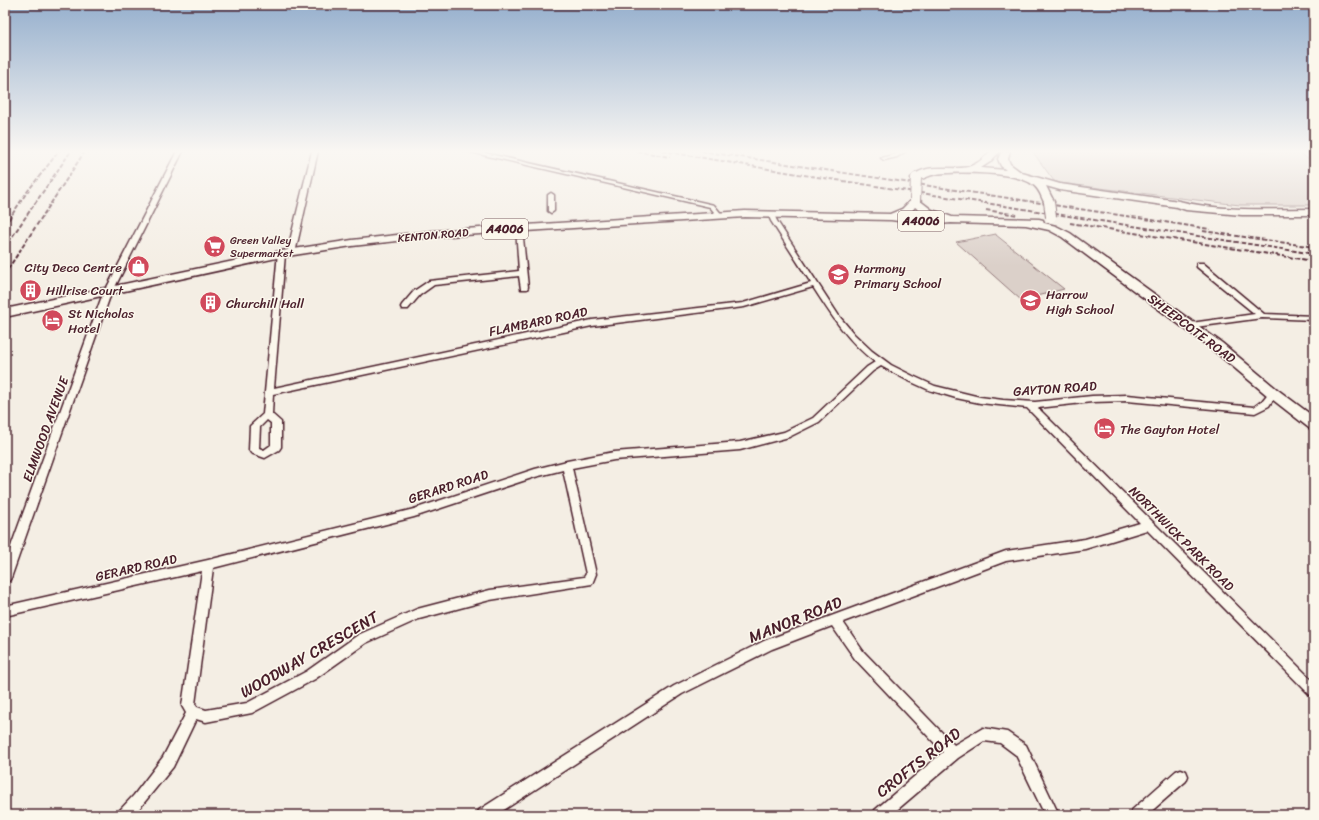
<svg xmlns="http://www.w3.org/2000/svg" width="1319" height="820" viewBox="0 0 1319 820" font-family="Sriracha,sans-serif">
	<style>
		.green { fill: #dbd0c9; stroke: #92787a }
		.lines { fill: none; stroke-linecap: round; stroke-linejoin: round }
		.street-casing { stroke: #4a1f2b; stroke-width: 3 }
		.primary-casing { stroke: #4a1f2b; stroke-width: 3 }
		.street { fill: #fbf7ec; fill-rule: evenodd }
		.primary { fill: #fbf7ec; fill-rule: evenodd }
		.rail-far1 { stroke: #4a1f2b; stroke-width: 2; stroke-dasharray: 4.5 2; stroke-linecap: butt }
		.rail { stroke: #4a1f2b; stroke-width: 2.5; stroke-dasharray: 5.5 2.5; stroke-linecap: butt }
		.primary-bridge-casing { stroke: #4a1f2b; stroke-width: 12; stroke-linecap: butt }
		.primary-bridge { stroke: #fbf7ec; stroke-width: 10 }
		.labels { text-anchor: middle; stroke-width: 3; stroke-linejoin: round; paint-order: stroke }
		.far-street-label { font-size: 11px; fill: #4a1f2b; stroke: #fbf7ec }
		.far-poi-label { font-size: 11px; fill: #4a1f2b; stroke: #fbf7ec; text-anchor: start }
		.shield { fill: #fbf7ec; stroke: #7f6065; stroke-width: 1 }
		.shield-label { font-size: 12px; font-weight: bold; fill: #4a1f2b }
		.poi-label { font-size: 13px; fill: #4a1f2b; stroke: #fbf7ec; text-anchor: start }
		.street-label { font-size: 13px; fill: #4a1f2b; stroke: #fbf7ec }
		.near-street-label { font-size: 16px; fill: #4a1f2b; stroke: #fbf7ec }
	</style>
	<rect width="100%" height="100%" fill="#f4eee4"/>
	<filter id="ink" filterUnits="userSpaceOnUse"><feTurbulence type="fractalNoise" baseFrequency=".025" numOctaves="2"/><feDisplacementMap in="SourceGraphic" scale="8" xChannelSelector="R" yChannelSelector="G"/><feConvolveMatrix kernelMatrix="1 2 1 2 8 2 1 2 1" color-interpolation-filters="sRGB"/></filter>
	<g filter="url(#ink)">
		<!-- green -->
		<path class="green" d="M 1032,151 L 1297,151 L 1314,163 L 1314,205 L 1240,205 L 1188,199 L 1060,183 L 1054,181 Z
			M 996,234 L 996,235 L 1064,289 L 1021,300 L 956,242 Z"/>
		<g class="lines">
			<defs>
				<path id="street" d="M 177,151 L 183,151 L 109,299 L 11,578 L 9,581 L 5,583 L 5,563 L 101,299 Z
					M 312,151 L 318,151 L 295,253 L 291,255 L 287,253 Z
					M 466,151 L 476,151 L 714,205 L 723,216 L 720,218 L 718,217 L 710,207 Z
					M 899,151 L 906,151 L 897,157 L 884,160 L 881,158 L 893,155 Z
					M 551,193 L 554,195 L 554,211 L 551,213 L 548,211 L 548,195 Z
					M 771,212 L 773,213 L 777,221 L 839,316 L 854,334 L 872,351 L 891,365 L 913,376 L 935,386 L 980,397 L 1003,400 L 1035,402 L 1092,396 L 1127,395 L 1254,407 L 1262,401 L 1270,391 L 1276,391 L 1277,393 L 1269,406 L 1255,413 L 1127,401 L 1092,402 L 1038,408 L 1314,682 L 1314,697 L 1310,695 L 1147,530 L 1085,549 L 1006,561 L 843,622 L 863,651 L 954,745 L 983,728 L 1007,732 L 1026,745 L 1059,815 L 1045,815 L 1016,755 L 1000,743 L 984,741 L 958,758 L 891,815 L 873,815 L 875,810 L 943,752 L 855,659 L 832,626 L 772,649 L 682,694 L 496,815 L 477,815 L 479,810 L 674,686 L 764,641 L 1006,551 L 1085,539 L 1140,523 L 1027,408 L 980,403 L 956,398 L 929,390 L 907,380 L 881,366 L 873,371 L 819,422 L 789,437 L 740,450 L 614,460 L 572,468 L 596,574 L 592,584 L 490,600 L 419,619 L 366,643 L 315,679 L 252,713 L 206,722 L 196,719 L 173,767 L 134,815 L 118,815 L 120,810 L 134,795 L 163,757 L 186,713 L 182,706 L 202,571 L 5,616 L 5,606 L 208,560 L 414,509 L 535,469 L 567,461 L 614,452 L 740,442 L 784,432 L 813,418 L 867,367 L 875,362 C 848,342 831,315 813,287 L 744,307 L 592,326 L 273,394 L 272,414 L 281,422 L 281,447 L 279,450 L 265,458 L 251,453 L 249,450 L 250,426 L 263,414 L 278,252 L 284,252 L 285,254 L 274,388 L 592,320 L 743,303 L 811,283 L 771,221 L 768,214 ZM 267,420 L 271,423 L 271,445 L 264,450 L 259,448 L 260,427 ZM 563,470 L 586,574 L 584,577 L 490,590 L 417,609 L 358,635 L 307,671 L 247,703 L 206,710 L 197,707 L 195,704 L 213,568 L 414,517 L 535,477 Z
					M 519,226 L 522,228 L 528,287 L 527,289 L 521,289 L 519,276 L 434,285 L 420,295 L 408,309 L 402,309 L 401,307 L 402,305 L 414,291 L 429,281 L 519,271 L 516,228 Z
					M 1197,263 L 1203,263 L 1264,314 L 1314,316 L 1314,320 L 1262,318 L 1188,328 L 1187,326 L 1188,324 L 1191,323 L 1255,314 L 1197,267 Z
					M 1181,769 L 1186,771 L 1188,776 L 1186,781 L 1147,815 L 1130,815 L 1132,810 L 1176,771 Z"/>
				<path id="primary" d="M 990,151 L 1000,151 L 990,162 L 981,168 L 1006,170 L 1001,166 L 998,159 L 1002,151 L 1010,151 L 1008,159 L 1010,164 L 1022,173 L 1060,184 L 1179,201 C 1222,212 1269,209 1314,209 L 1314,215 L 1242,215 L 1186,210 L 1177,207 L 1060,190 L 1046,186 L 1054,202 L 1049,205 L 1045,204 C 1041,197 1040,189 1032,184 C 1016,172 957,171 937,174 C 929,175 923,179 916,181 L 911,178 C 924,162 951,171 968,167 C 977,164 985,158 990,151 Z
					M 915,199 L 919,200 L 932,210 L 952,217 L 1039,219 L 1043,220 L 1044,223 L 1056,226 L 1070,233 L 1222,343 L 1278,390 L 1314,417 L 1314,429 L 1309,428 L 1268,396 L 1212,349 L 1062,237 L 1049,230 L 1026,225 L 951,223 L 928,225 L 891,220 L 745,217 L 433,237 L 352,246 L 281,257 L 5,317 L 5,309 L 281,251 L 352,240 L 433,231 L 745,211 L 890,214 L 902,209 L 911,200 ZM 915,207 L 924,214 L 936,218 L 903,216 L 910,213 Z"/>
			</defs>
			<!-- street casing -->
			<use href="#street" class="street-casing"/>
			<!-- primary casing -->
			<use href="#primary" class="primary-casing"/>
			<!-- street -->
			<use href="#street" class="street"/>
			<!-- primary -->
			<use href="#primary" class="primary"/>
			<!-- rail-far1 -->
			<path class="rail-far1" d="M 637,151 L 670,157
				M 663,151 L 798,174 L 1314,254
				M 702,151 L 1210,229
				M 986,210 L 1018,215
				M 1070,223 L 1314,261
				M 5,225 L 27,192 L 59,151
				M 1203,231 L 1314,247
				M 5,247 L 71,151
				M 8,269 L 85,151"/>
			<!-- rail -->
			<path class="rail" d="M 5,273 L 8,268"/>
			<defs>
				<path id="primary-bridge" d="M 915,202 L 916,178
					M 1049,202 L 1051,217"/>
			</defs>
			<!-- primary-bridge casing -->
			<use href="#primary-bridge" class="primary-bridge-casing"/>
			<!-- primary-bridge -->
			<use href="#primary-bridge" class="primary-bridge"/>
		</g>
	</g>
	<!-- sky -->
	<linearGradient id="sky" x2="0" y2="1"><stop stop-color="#95afcd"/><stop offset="0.57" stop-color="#faf7f3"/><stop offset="1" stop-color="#faf7f3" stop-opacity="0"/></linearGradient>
	<rect width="1319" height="266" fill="url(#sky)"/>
	<!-- icons -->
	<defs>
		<symbol id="supermarket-disc" viewBox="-11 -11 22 22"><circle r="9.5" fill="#d1495b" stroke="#fbf7ec"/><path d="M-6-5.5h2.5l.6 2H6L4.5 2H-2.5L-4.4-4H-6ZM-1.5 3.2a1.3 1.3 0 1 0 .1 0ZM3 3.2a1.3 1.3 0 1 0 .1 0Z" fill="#fff"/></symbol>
		<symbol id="shop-disc" viewBox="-11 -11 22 22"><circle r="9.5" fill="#d1495b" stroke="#fbf7ec"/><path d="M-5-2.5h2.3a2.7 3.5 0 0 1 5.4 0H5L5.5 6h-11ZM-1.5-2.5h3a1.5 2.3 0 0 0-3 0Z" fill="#fff"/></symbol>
		<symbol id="school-disc" viewBox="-11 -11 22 22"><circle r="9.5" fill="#d1495b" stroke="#fbf7ec"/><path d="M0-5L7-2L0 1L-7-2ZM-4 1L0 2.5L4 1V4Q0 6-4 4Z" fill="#fff"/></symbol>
		<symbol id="building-disc" viewBox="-11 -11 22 22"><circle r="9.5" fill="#d1495b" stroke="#fbf7ec"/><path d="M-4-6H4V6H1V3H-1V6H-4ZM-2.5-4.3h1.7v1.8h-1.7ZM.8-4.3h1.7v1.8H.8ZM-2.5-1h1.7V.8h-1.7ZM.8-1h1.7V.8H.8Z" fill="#fff"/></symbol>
		<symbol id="hotel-disc" viewBox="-11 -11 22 22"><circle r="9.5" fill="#d1495b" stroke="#fbf7ec"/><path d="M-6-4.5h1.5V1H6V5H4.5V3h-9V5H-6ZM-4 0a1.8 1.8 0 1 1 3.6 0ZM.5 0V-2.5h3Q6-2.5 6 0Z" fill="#fff"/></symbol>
	</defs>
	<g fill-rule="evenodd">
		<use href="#supermarket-disc" x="202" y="234" width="25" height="25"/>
		<use href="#shop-disc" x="126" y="254" width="25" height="25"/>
		<use href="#school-disc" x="826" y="262" width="25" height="25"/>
		<use href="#building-disc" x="18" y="278" width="25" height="25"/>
		<use href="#school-disc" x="1018" y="288" width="25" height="25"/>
		<use href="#building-disc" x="198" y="290" width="25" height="25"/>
		<use href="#hotel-disc" x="40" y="308" width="25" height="25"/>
		<use href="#hotel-disc" x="1092" y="416" width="25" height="25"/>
	</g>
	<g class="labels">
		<!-- far-street labels -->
		<g class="far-street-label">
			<text transform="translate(433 235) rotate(-5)" y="4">KENTON ROAD</text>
		</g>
		<!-- far-poi labels -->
		<g class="far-poi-label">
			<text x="230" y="244">Green Valley<tspan x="230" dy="13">Supermarket</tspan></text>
		</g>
		<!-- shield labels -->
		<g class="shield">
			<rect x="898" y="211" width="46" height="20" rx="3"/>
			<rect x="482" y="219" width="46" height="20" rx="3"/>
		</g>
		<g class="shield-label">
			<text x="921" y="225">A4006</text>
			<text x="505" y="233">A4006</text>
		</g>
		<!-- poi labels -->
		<g class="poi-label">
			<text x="122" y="272" text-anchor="end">City Deco Centre</text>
			<text x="854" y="273">Harmony<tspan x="854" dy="15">Primary School</tspan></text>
			<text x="46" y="295">Hillrise Court</text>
			<text x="1046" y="299">Harrow<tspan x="1046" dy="15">High School</tspan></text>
			<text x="226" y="308">Churchill Hall</text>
			<text x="68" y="318">St Nicholas<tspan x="68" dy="15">Hotel</tspan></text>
			<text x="1120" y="434">The Gayton Hotel</text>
		</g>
		<!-- street labels -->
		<g class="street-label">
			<text transform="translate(538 321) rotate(-12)" y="5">FLAMBARD ROAD</text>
			<text transform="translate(1192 328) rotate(37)" y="5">SHEEPCOTE ROAD</text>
			<text transform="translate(1055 388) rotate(-4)" y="5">GAYTON ROAD</text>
			<text transform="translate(45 429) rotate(-70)" y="5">ELMWOOD AVENUE</text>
			<text transform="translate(448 486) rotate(-18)" y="5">GERARD ROAD</text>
			<text transform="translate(1182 538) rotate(45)" y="5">NORTHWICK PARK ROAD</text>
			<text transform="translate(136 567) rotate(-13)" y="5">GERARD ROAD</text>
		</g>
		<!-- near-street labels -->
		<g class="near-street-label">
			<text transform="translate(795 619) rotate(-22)" y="6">MANOR ROAD</text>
			<text transform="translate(309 654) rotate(-30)" y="6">WOODWAY CRESCENT</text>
			<text transform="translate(918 762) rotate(-38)" y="6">CROFTS ROAD</text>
		</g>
	</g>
	<!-- margin -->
	<rect width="1319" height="820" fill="none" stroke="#fbf7ec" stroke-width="20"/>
	<rect x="10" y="10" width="1299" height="800" fill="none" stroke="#4a1f2b" stroke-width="1.5" filter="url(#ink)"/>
</svg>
